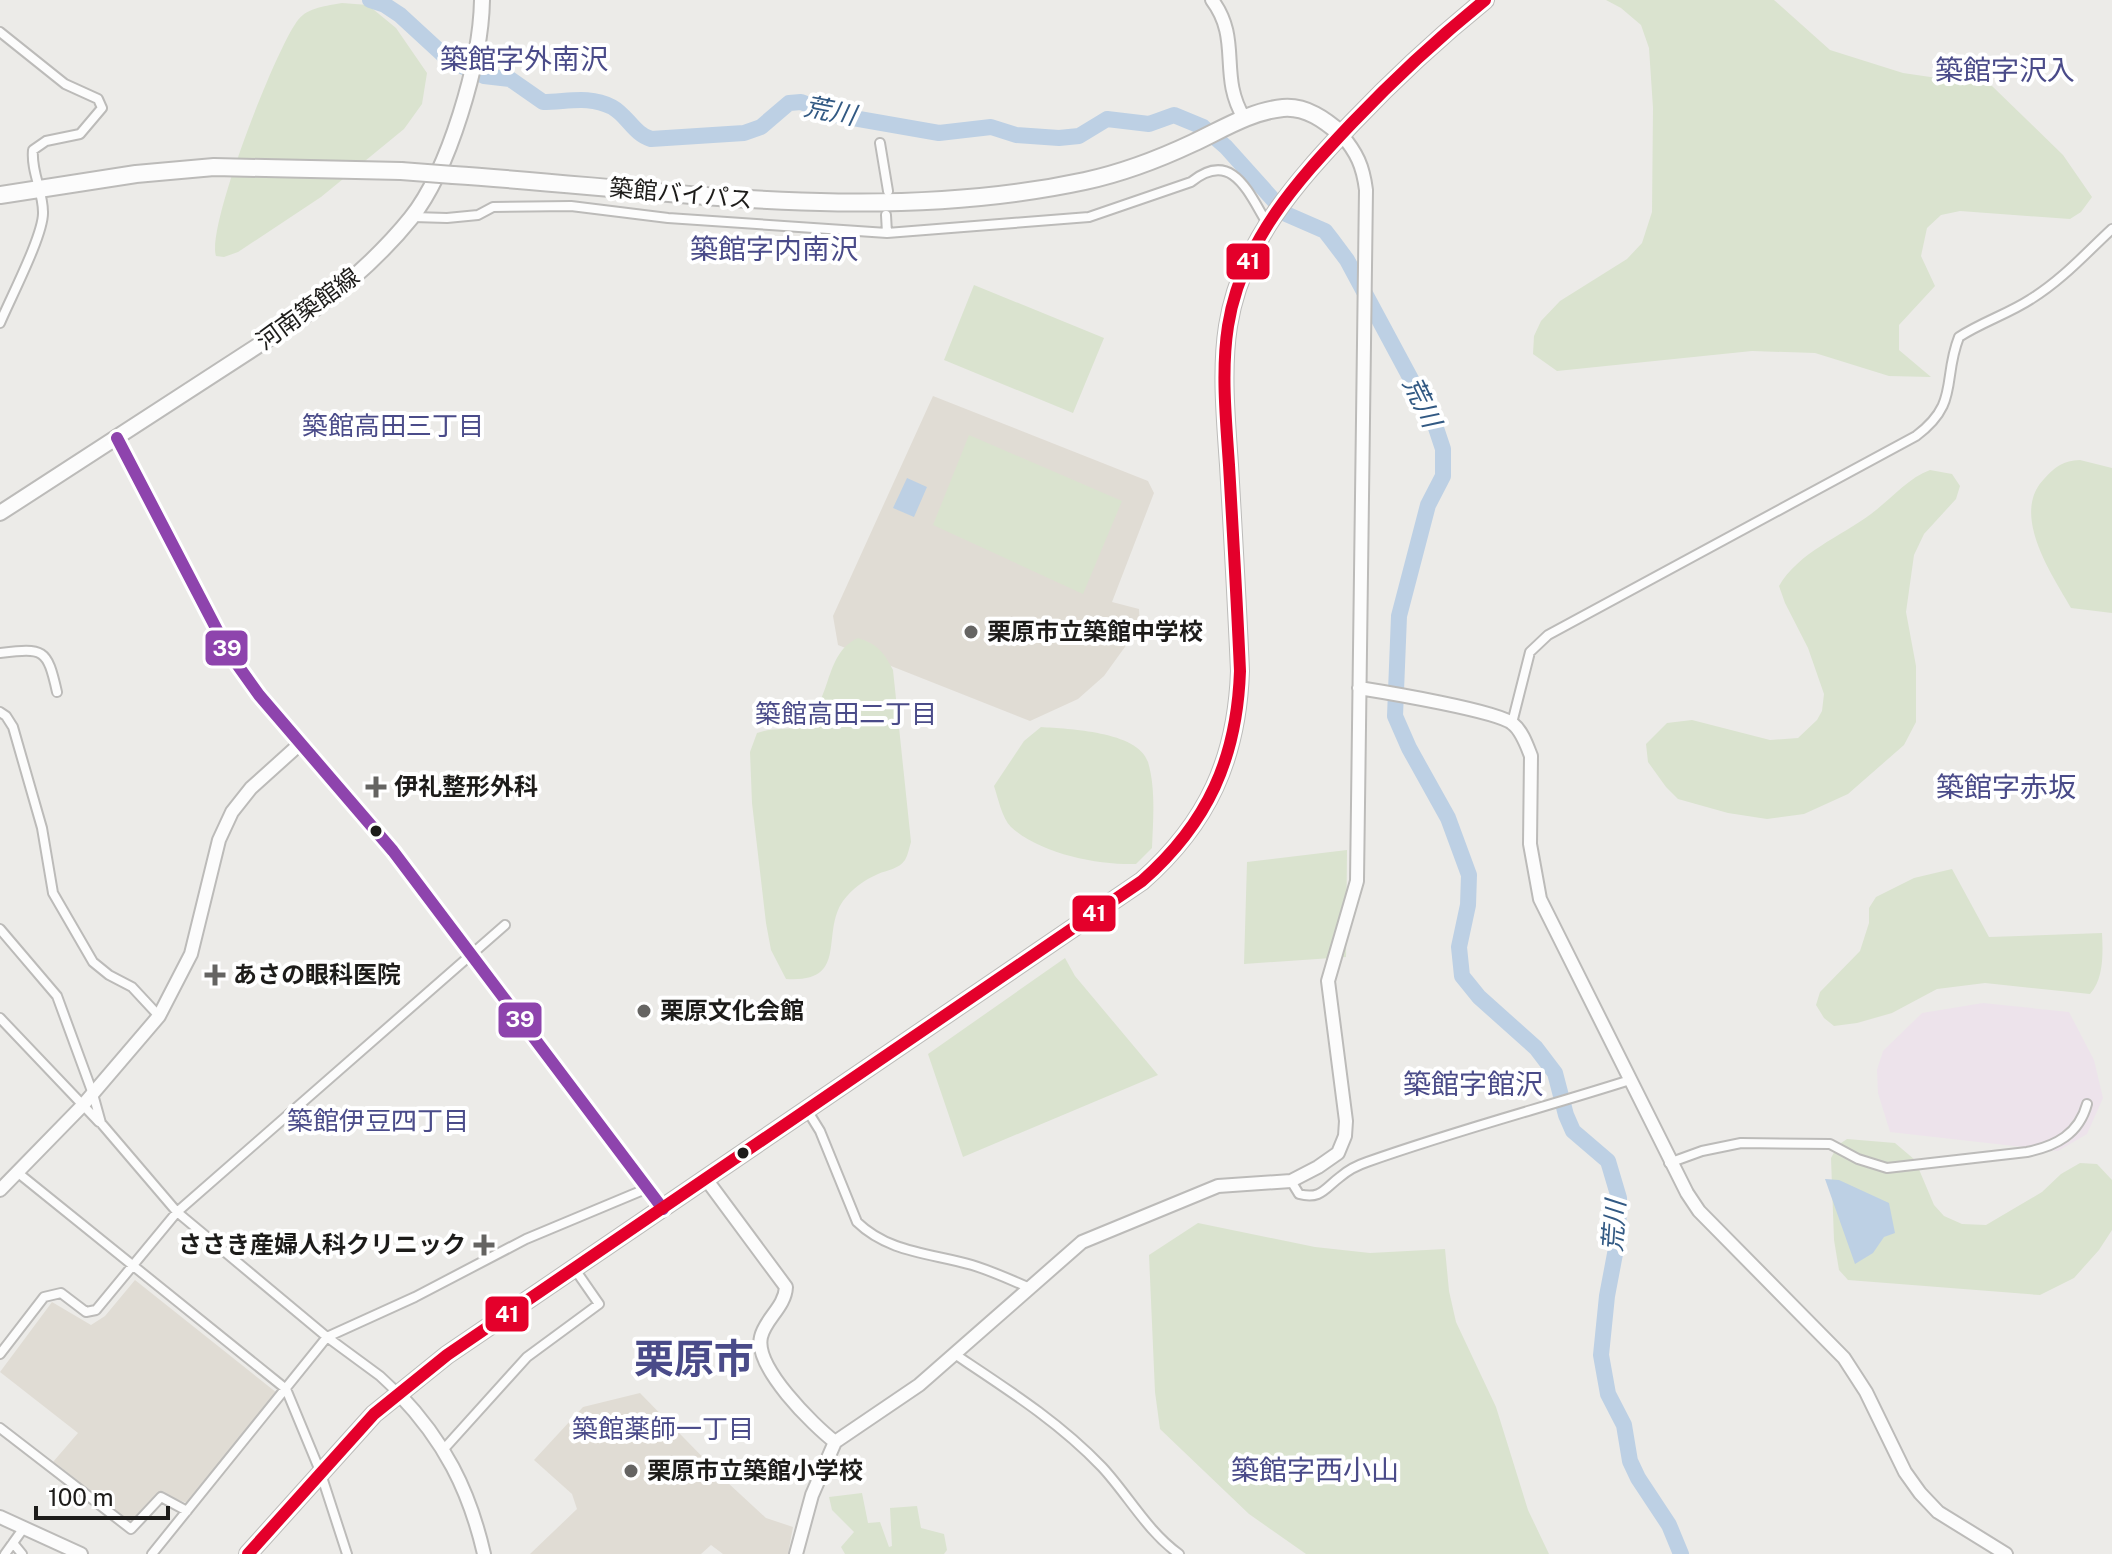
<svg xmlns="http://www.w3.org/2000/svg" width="2112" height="1554" viewBox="0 0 2112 1554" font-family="'Public Sans','Noto Sans JP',sans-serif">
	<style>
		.industrial { fill: #ede3eb }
		.built { fill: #e0dcd4 }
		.green { fill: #dae3cf }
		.water { fill: #bdd0e4 }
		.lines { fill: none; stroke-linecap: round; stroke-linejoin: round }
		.river { stroke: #bdd0e4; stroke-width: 16 }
		.street-casing { stroke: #bcbbb9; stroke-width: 12 }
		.secondary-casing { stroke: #bcbbb9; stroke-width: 16 }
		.primary-casing { stroke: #bcbbb9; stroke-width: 18 }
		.highway-casing { stroke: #bcbbb9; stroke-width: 20 }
		.street { stroke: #fcfcfc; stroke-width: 8 }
		.secondary { stroke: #fcfcfc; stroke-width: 12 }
		.primary { stroke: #fcfcfc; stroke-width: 14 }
		.highway { stroke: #fcfcfc; stroke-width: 16 }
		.highway-bridge-casing { stroke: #bcbbb9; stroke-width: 20; stroke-linecap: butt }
		.highway-bridge { stroke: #fcfcfc; stroke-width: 16 }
		.bus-1-casing { stroke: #fff; stroke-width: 18 }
		.bus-2-casing { stroke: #fff; stroke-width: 18 }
		.bus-1 { stroke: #8e44ad; stroke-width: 12 }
		.bus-2 { stroke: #e4002b; stroke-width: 12 }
		.poi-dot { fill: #656462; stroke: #fff; stroke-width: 3 }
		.bus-dot { fill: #1d1c1a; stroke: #fff; stroke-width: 3 }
		.labels { text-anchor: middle; stroke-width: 8; stroke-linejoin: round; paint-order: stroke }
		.street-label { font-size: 24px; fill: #1d1c1a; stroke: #fff }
		.poi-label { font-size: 24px; font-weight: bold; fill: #1d1c1a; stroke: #fff; text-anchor: start }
		.water-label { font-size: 26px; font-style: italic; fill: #325983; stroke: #fff }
		.neighbourhood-label { font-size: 26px; fill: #4a4b89; stroke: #fff }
		.quarter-label { font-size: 28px; fill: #4a4b89; stroke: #fff }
		.town-label { font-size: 40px; font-weight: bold; fill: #4a4b89; stroke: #fff }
		.line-badge { stroke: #fff; stroke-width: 3 }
		.badge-label { font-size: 22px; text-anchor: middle; font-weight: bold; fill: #fff }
	</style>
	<rect width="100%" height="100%" fill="#ecebe8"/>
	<!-- industrial -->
	<path class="industrial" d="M 1983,1003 L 2069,1012 L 2094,1060 L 2103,1098 L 2087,1134 L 2058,1151 L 1890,1132 L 1878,1093 L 1877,1070 L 1883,1051 L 1922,1013 Z"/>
	<!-- built -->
	<path class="built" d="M 933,396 L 1148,481 L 1154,493 L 1112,602 L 1139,609 L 1140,626 L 1104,676 L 1078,699 L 1030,721 L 838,645 L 833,616 Z
		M 135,1280 L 277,1393 L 187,1503 L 160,1493 L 130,1526 L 53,1462 L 78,1433 L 0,1372 L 52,1302 L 91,1325 L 105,1316 Z
		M 640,1393 L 727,1482 L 766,1518 L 793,1527 L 788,1554 L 723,1554 L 711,1545 L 701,1554 L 530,1554 L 577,1509 L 572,1494 L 534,1460 L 583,1407 Z"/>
	<!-- green -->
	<path class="green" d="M 1606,0 L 1774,0 L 1830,50 L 1903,73 L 1992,86 L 2063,155 L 2092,197 L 2081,212 L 2070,219 L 1960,211 L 1941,215 L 1927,228 L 1921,256 L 1935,286 L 1899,325 L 1899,350 L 1931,377 L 1889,376 L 1815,353 L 1752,351 L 1557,371 L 1533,354 L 1534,336 L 1541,321 L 1560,301 L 1627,259 L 1642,243 L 1652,212 L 1653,108 L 1649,48 L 1641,25 L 1621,8 Z
		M 342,3 L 368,5 L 396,28 L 427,73 L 422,104 L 404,129 L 321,197 L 238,252 L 224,257 L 216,256 C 206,227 276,48 298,20 C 308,7 327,6 342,3 Z
		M 974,285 L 1104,338 L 1073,413 L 944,360 Z
		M 969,435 L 1122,501 L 1083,594 L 933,525 Z
		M 2080,460 L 2112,468 L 2112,613 L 2071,608 C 2052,575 2010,514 2044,479 C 2056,466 2063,461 2080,460 Z
		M 1930,470 L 1952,474 L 1960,486 L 1956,499 L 1924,534 L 1914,555 L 1906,612 L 1916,666 L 1916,722 L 1904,745 L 1848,794 L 1804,814 L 1767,819 L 1728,813 L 1678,799 L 1666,787 L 1648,762 L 1646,744 L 1667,723 L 1692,720 L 1770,740 L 1798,738 L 1817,720 L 1822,711 L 1824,694 L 1808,648 L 1785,603 L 1779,586 C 1799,552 1840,537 1871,514 C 1890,500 1908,478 1930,470 Z
		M 858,638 C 877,644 884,652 893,670 L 911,842 C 909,848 908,855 905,860 C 899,869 887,870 878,874 C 864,880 852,889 843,901 C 820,934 850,983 786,979 L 771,950 L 766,923 L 752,803 L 750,752 L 757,733 C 772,727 791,731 800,725 C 833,706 822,654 858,638 Z
		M 1041,727 C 1068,729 1138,731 1148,762 C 1156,789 1153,820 1152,848 L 1136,864 C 1098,865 1041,854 1011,827 C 1002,818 998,798 994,786 L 1024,741 Z
		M 1347,850 L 1346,957 L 1244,964 L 1247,862 Z
		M 1952,869 L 1989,937 L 2102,933 C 2103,952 2104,979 2090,994 L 1985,983 L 1937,989 L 1892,1013 L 1857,1023 L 1834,1026 L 1824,1018 L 1816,1005 L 1820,992 L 1860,951 L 1869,923 L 1869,908 L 1876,897 L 1914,878 Z
		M 1065,958 L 1075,976 L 1158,1075 L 963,1157 L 928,1054 Z
		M 1847,1139 L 1895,1143 L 1915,1160 L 1934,1205 L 1944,1216 L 1962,1224 L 1986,1225 L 2042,1192 L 2061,1174 L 2080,1163 L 2097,1164 L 2112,1180 L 2112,1230 L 2099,1250 L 2074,1278 L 2040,1295 L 1848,1280 L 1839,1270 L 1834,1240 L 1831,1158 L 1838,1145 Z
		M 1198,1223 L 1315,1247 L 1370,1253 L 1445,1249 L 1449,1291 L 1456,1322 L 1496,1407 L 1528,1510 L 1549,1554 L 1306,1554 L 1249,1514 L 1160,1429 L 1155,1392 L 1149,1255 Z
		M 862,1493 L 868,1523 L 880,1522 L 889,1547 L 892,1546 L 890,1508 L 917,1506 L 921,1528 L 944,1534 L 947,1550 L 944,1554 L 845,1554 L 841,1547 L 854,1532 L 832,1510 L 829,1497 Z"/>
	<!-- water -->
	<path class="water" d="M 907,478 L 927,487 L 914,517 L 893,508 Z
		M 1825,1179 L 1839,1180 L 1889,1203 L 1895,1233 L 1884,1237 L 1873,1253 L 1855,1264 Z"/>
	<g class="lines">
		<!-- river -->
		<path class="river" d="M 370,0 L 385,5 L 400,15 L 450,61 L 484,76 L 510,79 L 543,102 C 567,102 589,95 612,107 C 627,115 634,134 651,139 L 744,133 L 761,127 L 789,103 L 801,102 L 836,115 L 939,133 L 991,127 L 1016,135 L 1059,138 L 1079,136 L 1107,119 L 1149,124 L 1174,115 L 1203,127 L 1226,147 L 1286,214 L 1325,231 L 1332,240 L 1347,260 L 1434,422 L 1443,449 L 1443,476 L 1428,505 L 1399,616 L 1395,716 L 1409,748 L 1448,818 L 1469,875 L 1468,905 L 1459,947 L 1462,976 L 1479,997 L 1536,1048 L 1555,1073 L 1566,1115 L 1573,1131 L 1608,1161 L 1619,1198 L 1618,1238 L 1607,1296 L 1601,1355 L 1608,1394 L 1624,1425 L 1630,1461 L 1638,1478 L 1669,1525 L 1681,1554"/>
		<defs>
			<path id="street" d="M 0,32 L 65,84 L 98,99 L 102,108 L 80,134 L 46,141 L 33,150 C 31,172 43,191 43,212 C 44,234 10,299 0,323
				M 880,143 L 888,191
				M 886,215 L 887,233
				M 413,217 L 447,218 L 478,215 L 493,207 L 571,206 L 668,218 L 887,233 L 1089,217 L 1191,182 C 1232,149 1248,192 1267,223
				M 0,653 C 44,648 47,648 57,692
				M 0,712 L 6,716 L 13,727 L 42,828 L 53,893 L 93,962 L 109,975 L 132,987 L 159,1016
				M 1512,723 L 1530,652 L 1548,635 L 1916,436 C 1960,403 1942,380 1959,337 C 1982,322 2008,314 2031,299 C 2062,280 2086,253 2112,229
				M 0,929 L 57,996 L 93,1094 L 101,1123 L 177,1212 L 327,1337 L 380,1376 L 398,1393
				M 0,1018 L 99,1122
				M 807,1110 L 820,1131 L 857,1222 C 889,1253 931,1253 972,1265 C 992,1271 1011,1280 1030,1288
				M 1669,1163 L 1702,1151 L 1741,1143 L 1830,1144 L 1858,1159 L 1887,1168 L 2027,1152 C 2056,1146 2079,1134 2087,1104
				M 17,1172 L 286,1389 L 320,1471 L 347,1554
				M 1291,1181 L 1299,1194 C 1321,1200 1325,1188 1340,1177 C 1347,1171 1358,1165 1367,1162 C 1454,1131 1542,1108 1630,1080
				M 0,1354 L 44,1297 L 61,1293 L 86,1312 L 96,1310 L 177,1212 L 505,925
				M 956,1355 C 1007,1389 1059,1422 1102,1467 C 1128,1495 1147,1531 1179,1554
				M 0,1428 L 131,1529 L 161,1497 L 187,1511
				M 443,1450 L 527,1357 L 599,1304 L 574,1268
				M 13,1543 L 22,1554
				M 5,1554 L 23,1529
				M 152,1554 L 327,1337 L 415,1297 L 526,1239 L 648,1188"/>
			<path id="secondary" d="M 1212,0 C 1242,40 1218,75 1244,118
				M 117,438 L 229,653 L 259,695 L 393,851 L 663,1209
				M 1359,688 C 1384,692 1499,711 1513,724 C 1522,731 1527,746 1531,756 L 1530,844 L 1540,899 L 1687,1193 L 1699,1211 L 1844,1358 L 1866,1392 L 1905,1472 L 1920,1493 L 1938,1512 L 2006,1554
				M 706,1179 L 786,1287 C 785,1307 765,1319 761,1337 C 754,1367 813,1425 835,1442 L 812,1495 L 796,1554
				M 0,1190 L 83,1105 L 159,1016 L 191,954 L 219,840 L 232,812 L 251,788 L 301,743
				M 398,1393 C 444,1441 469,1489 484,1554
				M 835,1442 L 919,1385 L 1082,1242 L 1218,1186 L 1291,1181 L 1318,1167 L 1338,1153 L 1345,1136 L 1346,1121 L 1328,981 L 1357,881 L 1366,190 C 1363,166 1357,153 1341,134
				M 0,1517 L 81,1554"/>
			<path id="primary" d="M 0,513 L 313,310 C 349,283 382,254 411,218 C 449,170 481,62 482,0"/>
			<path id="highway" d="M 453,175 C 663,189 876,226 1085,181 C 1122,173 1159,159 1193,143 C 1221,130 1251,111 1283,108 C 1306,106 1325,120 1341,134
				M 0,195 L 136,174 L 214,167 L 401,171
				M 248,1554 L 374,1414 L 447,1355 L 1142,881 C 1208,823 1237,758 1240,671 C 1237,602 1233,534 1229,465 C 1226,420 1221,371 1228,326 C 1241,243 1296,182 1352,123 C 1394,79 1438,38 1485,0"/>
		</defs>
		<!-- street casing -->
		<use href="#street" class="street-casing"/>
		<!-- secondary casing -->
		<use href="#secondary" class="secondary-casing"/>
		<!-- primary casing -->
		<use href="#primary" class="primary-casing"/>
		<!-- highway casing -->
		<use href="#highway" class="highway-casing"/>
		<!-- street -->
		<use href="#street" class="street"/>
		<!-- secondary -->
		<use href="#secondary" class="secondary"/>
		<!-- primary -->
		<use href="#primary" class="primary"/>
		<!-- highway -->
		<use href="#highway" class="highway"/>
		<defs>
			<path id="highway-bridge" d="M 401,171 L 453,175"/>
		</defs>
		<!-- highway-bridge casing -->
		<use href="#highway-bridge" class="highway-bridge-casing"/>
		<!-- highway-bridge -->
		<use href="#highway-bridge" class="highway-bridge"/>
		<defs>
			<path id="bus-1" d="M 117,438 L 229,653 L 259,695 L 393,851 L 663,1209"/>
			<path id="bus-2" d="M 248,1554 L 374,1414 L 447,1355 L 1142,881 C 1208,823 1237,758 1240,671 C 1237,602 1233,534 1229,465 C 1226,420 1221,371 1228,326 C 1241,243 1296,182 1352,123 C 1394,79 1438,38 1485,0"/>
		</defs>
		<!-- bus-1 casing -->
		<use href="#bus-1" class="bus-1-casing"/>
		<!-- bus-2 casing -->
		<use href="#bus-2" class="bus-2-casing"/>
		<!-- bus-1 -->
		<use href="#bus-1" class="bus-1"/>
		<!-- bus-2 -->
		<use href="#bus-2" class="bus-2"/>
	</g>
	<!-- markers -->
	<g class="poi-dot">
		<circle cx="971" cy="632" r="8"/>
		<path d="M372 775h8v8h8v8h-8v8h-8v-8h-8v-8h8z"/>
		<path d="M211 963h8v8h8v8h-8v8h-8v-8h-8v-8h8z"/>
		<circle cx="644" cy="1011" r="8"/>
		<path d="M480 1233h8v8h8v8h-8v8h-8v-8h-8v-8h8z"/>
		<circle cx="631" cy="1471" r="8"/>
	</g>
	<g class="bus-dot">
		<circle cx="376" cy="831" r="7"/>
		<circle cx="743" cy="1153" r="7"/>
	</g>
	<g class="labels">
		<!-- street labels -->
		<g class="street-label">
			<text transform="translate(681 194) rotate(5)" y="8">築館バイパス</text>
			<text transform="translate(308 309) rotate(-36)" y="8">河南築館線</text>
		</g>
		<!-- poi labels -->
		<g class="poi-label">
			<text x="987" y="640">栗原市立築館中学校</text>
			<text x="394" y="795">伊礼整形外科</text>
			<text x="233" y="983">あさの眼科医院</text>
			<text x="660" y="1019">栗原文化会館</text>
			<text x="466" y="1253" text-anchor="end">ささき産婦人科クリニック</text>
			<text x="647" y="1479">栗原市立築館小学校</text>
		</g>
		<!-- water labels -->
		<g class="water-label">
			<text transform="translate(830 111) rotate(11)" y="9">荒川</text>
			<text transform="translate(1422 402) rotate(64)" y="9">荒川</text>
			<text transform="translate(1614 1226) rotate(-86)" y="9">荒川</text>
		</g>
		<!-- neighbourhood labels -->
		<g class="neighbourhood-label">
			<text x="393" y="435">築館高田三丁目</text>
			<text x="846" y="723">築館高田二丁目</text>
			<text x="378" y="1130">築館伊豆四丁目</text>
			<text x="663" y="1438">築館薬師一丁目</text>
		</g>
		<!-- quarter labels -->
		<g class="quarter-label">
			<text x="524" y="69">築館字外南沢</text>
			<text x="2005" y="80">築館字沢入</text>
			<text x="774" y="259">築館字内南沢</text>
			<text x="2006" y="797">築館字赤坂</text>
			<text x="1473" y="1094">築館字館沢</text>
			<text x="1315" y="1480">築館字西小山</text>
		</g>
		<!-- town labels -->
		<g class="town-label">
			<text x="694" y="1373">栗原市</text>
		</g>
	</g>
	<g class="line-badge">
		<rect x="1225" y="242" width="46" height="39" rx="8" fill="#e4002b"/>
		<rect x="204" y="629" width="45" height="38" rx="8" fill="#8e44ad"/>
		<rect x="1071" y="894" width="46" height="39" rx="8" fill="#e4002b"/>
		<rect x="497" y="1001" width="46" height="38" rx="8" fill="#8e44ad"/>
		<rect x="484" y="1295" width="46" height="38" rx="8" fill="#e4002b"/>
	</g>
	<g class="badge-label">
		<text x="1248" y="269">41</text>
		<text x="227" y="656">39</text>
		<text x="1094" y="921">41</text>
		<text x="520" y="1027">39</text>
		<text x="507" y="1322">41</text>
	</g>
	<!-- scale -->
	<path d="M36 1506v12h132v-12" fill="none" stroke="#1d1c1a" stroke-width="4"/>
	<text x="48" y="1506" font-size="24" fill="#1d1c1a" stroke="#ffffff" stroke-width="6" paint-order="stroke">100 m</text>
</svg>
